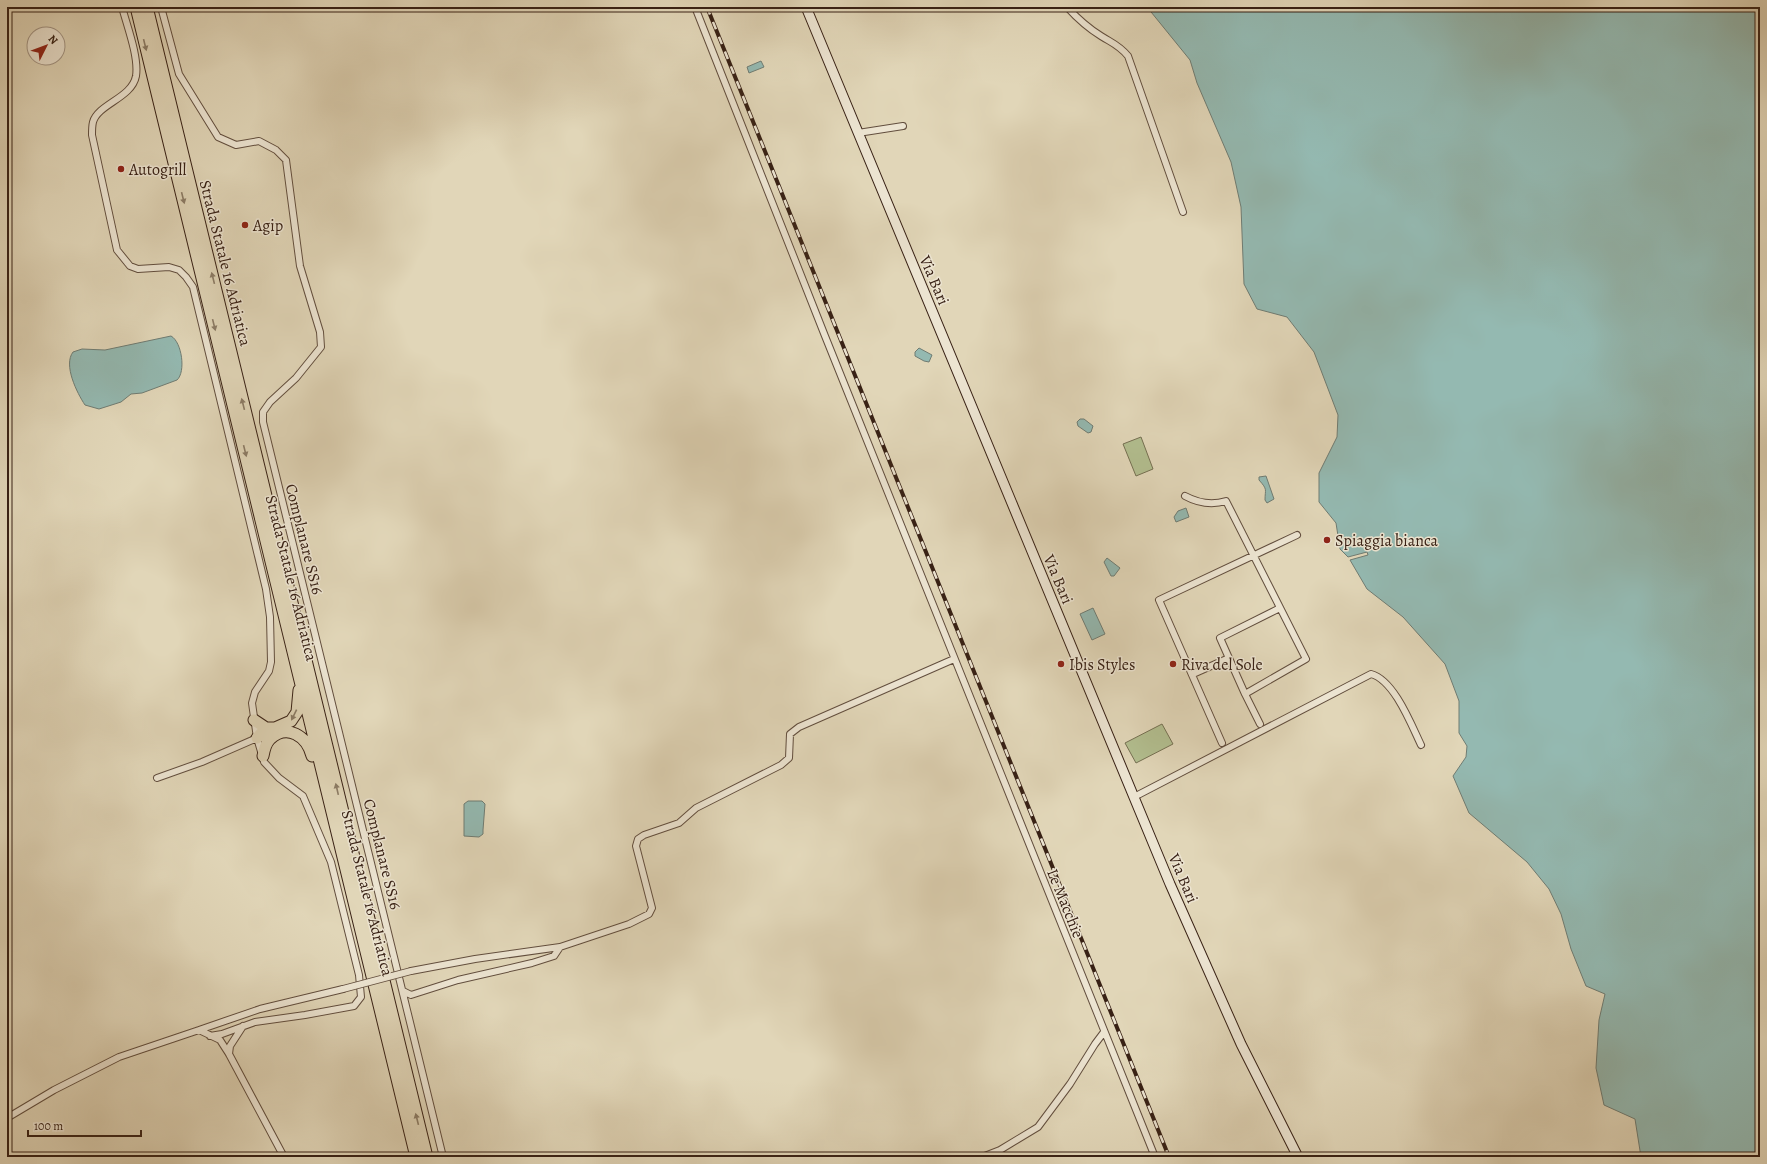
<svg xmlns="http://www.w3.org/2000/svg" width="1767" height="1164" viewBox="0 0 1767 1164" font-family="Alegreya,serif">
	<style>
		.green { fill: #b2be8f; stroke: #757052 }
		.water { fill: #94b9b1; stroke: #6f7c73 }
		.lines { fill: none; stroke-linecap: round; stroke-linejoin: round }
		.street-casing { stroke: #624e3e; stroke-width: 8 }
		.secondary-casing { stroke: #382115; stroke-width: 11 }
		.highway-casing { stroke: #382115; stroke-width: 13 }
		.street { stroke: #ece4d1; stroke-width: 6 }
		.secondary { stroke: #ece4d1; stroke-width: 9 }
		.highway { stroke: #e1d6b8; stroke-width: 11 }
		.rail-casing { stroke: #382115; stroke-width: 4 }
		.rail { stroke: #ece4d1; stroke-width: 2.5; stroke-dasharray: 8; stroke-linecap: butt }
		.street-bridge-casing { stroke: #624e3e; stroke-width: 8; stroke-linecap: butt }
		.street-bridge { stroke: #ece4d1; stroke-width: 6 }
		.oneway { fill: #8c7c66 }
		.poi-dot { fill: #8f2418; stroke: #ece4d1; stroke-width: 1.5 }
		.labels { text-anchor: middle; stroke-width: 3; stroke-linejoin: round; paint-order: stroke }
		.poi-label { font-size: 16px; fill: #382115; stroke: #ece4d1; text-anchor: start }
		.street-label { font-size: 16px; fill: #382115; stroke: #ece4d1 }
	</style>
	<rect width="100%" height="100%" fill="#e1d6b8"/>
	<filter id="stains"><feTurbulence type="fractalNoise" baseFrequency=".005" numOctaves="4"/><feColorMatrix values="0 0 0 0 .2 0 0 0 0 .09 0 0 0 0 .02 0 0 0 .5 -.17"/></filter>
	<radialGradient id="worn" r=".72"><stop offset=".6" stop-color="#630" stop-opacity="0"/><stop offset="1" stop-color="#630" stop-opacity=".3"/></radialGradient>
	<!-- green -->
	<path class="green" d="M 1141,437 L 1153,469 L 1136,476 L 1123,444 Z
		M 1162,724 L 1173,744 L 1136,763 L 1125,743 Z"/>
	<!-- water -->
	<path class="water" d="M 1147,7 L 1760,7 L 1760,1157 L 1641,1157 L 1635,1119 L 1604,1105 L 1596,1068 L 1599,1020 L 1605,994 L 1586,986 L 1571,949 L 1561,914 L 1549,889 L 1527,862 L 1469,813 L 1453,776 L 1466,757 L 1467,746 L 1459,733 L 1459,701 L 1445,664 L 1403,617 L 1367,589 L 1350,560 L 1368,555 L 1367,552 L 1348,557 L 1340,549 L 1336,523 L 1319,502 L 1319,473 L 1337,437 L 1338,415 L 1314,352 L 1287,317 L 1257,309 L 1244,284 L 1241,207 L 1231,162 L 1197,83 L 1190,60 Z
		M 761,61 L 764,67 L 749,73 L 747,67 Z
		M 171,336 C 182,342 186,372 177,380 L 142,393 L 131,394 L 121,402 L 99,409 L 85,405 C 77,393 63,365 73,352 L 82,349 L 105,350 Z
		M 919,348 L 932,355 L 929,362 L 924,361 L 915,356 L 915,352 Z
		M 1080,419 L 1084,419 L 1093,426 L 1091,432 L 1088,433 L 1078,426 L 1077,422 Z
		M 1266,476 L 1274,499 L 1267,503 L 1265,500 C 1265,489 1268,490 1259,480 L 1259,477 Z
		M 1186,508 L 1189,517 L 1176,522 L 1174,517 L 1178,511 Z
		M 1107,558 L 1120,568 L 1114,576 L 1111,576 L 1104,562 Z
		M 1093,608 L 1105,634 L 1092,640 L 1080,614 Z
		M 468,801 L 482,801 L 485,804 L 483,830 L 483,834 L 479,837 L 464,836 L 464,804 Z"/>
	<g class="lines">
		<defs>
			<path id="street" d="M 122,7 C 127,26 139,57 136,76 C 132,98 98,104 93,122 C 92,126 92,131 92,135 L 117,250 L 130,266 L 138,269 L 169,267 L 179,270 L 186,277 L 193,287 L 266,589 L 270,617 L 271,662 L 269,671 L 255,692 L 252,703 L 257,738 L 264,762 L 279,778 L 303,796 L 331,862 L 359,975 L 361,997 L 354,1006 L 305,1015 L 255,1022 L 222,1034 L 210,1036
				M 161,7 L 179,74 L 218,137 L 236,145 L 259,141 L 276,150 L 286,160 L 300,266 L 320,332 L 321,347 L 296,378 L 270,402 L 263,412 L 263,422 L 443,1157
				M 695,7 L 825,336 L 1155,1157
				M 1067,7 C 1077,18 1088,28 1101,36 C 1112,43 1119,45 1128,56 L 1183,212
				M 858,133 L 903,126
				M 1185,496 C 1198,503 1213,505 1226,501 L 1306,659 L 1245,694 L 1220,638 L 1280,608
				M 1193,674 L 1229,658
				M 1245,694 L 1260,724
				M 1222,743 L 1159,600 L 1297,535
				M 157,778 L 202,762 L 257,738
				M 1134,797 L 1371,674 C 1394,680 1411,724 1421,745
				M 560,947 L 629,924 L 649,914 L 652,908 L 636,846 L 638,839 L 644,835 L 679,823 L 696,808 L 781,765 L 789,758 L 790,734 L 799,727 L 954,659
				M 403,991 L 411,995 L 458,980 L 532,963 L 554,956 L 560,947 L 475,959 L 411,971
				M 199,1030 L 260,1009 L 343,989
				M 229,1054 L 230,1046 L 243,1026
				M 7,1118 L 54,1090 L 119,1057 L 199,1030 L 220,1040 L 229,1054 L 284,1157
				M 982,1157 L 1000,1150 L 1038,1127 L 1070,1084 L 1095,1044 L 1104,1032"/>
			<path id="secondary" d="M 806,7 L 1170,884 L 1241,1044 L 1298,1157"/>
			<path id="highway" d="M 136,7 L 416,1157
				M 147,7 L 427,1157
				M 254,720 L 266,728 L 275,728 L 291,721 L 297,712 L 299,690
				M 257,738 L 266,728
				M 263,756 C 264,750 266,743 270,739 C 287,723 307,736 312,756"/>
		</defs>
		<!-- street casing -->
		<use href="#street" class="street-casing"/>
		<!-- secondary casing -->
		<use href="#secondary" class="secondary-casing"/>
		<!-- highway casing -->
		<use href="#highway" class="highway-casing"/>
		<!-- street -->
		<use href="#street" class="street"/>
		<!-- secondary -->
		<use href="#secondary" class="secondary"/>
		<!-- highway -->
		<use href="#highway" class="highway"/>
		<defs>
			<path id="rail" d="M 707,7 L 1169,1157"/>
		</defs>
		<!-- rail casing -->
		<use href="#rail" class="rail-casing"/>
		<!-- rail -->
		<use href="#rail" class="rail"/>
		<defs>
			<path id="street-bridge" d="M 343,989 L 411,971"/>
		</defs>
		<!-- street-bridge casing -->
		<use href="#street-bridge" class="street-bridge-casing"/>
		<!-- street-bridge -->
		<use href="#street-bridge" class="street-bridge"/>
	</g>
	<!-- one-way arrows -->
	<defs><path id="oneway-solid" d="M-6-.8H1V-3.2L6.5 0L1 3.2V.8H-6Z"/></defs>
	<g class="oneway">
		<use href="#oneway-solid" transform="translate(145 45) rotate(76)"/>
		<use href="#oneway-solid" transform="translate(183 198) rotate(76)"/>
		<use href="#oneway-solid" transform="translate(213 278) rotate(-104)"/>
		<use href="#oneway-solid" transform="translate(214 325) rotate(76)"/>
		<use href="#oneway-solid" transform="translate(243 404) rotate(-104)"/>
		<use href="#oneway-solid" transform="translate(245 451) rotate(76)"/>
		<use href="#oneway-solid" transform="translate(294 715) rotate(116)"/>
		<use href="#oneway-solid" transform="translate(337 789) rotate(-103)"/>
		<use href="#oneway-solid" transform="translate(417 1119) rotate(-104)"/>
	</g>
	<!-- markers -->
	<g class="poi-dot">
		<circle cx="121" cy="169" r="4"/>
		<circle cx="245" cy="225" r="4"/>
		<circle cx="1327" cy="540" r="4"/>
		<circle cx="1061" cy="664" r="4"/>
		<circle cx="1173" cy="664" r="4"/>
	</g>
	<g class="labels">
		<!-- poi labels -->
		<g class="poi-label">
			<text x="129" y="175">Autogrill</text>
			<text x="253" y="231">Agip</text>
			<text x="1335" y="546">Spiaggia bianca</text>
			<text x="1069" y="670">Ibis Styles</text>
			<text x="1181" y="670">Riva del Sole</text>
		</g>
		<!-- street labels -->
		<g class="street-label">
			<text transform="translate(226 263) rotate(76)" y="6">Strada Statale 16 Adriatica</text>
			<text transform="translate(935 280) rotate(67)" y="6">Via Bari</text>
			<text transform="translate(305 539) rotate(76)" y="6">Complanare SS16</text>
			<text transform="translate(292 578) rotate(76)" y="6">Strada Statale 16 Adriatica</text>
			<text transform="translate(1059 579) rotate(67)" y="6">Via Bari</text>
			<text transform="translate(383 854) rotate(76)" y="6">Complanare SS16</text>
			<text transform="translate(1184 878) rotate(67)" y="6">Via Bari</text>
			<text transform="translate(368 893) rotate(76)" y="6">Strada Statale 16 Adriatica</text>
			<text transform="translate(1066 903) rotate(68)" y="6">Le Macchie</text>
		</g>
	</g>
	<!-- margin -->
	<rect width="1767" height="1164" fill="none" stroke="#e1d6b8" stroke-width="24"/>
	<rect x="8" y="8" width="1751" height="1148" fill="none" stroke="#382115" stroke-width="2"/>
	<rect x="12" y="12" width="1743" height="1140" fill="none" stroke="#382115"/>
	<!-- north arrow -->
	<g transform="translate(46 46) rotate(48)"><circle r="19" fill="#ece4d1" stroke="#a49686"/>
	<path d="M0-3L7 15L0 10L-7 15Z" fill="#8f2418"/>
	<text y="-6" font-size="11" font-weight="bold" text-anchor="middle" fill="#382115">N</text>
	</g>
	<!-- scale -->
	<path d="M28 1130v6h113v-6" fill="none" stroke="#382115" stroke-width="2"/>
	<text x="34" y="1130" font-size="12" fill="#382115" stroke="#ece4d1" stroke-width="3" paint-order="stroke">100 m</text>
	<rect width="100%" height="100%" filter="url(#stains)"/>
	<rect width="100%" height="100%" fill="url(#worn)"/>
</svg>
